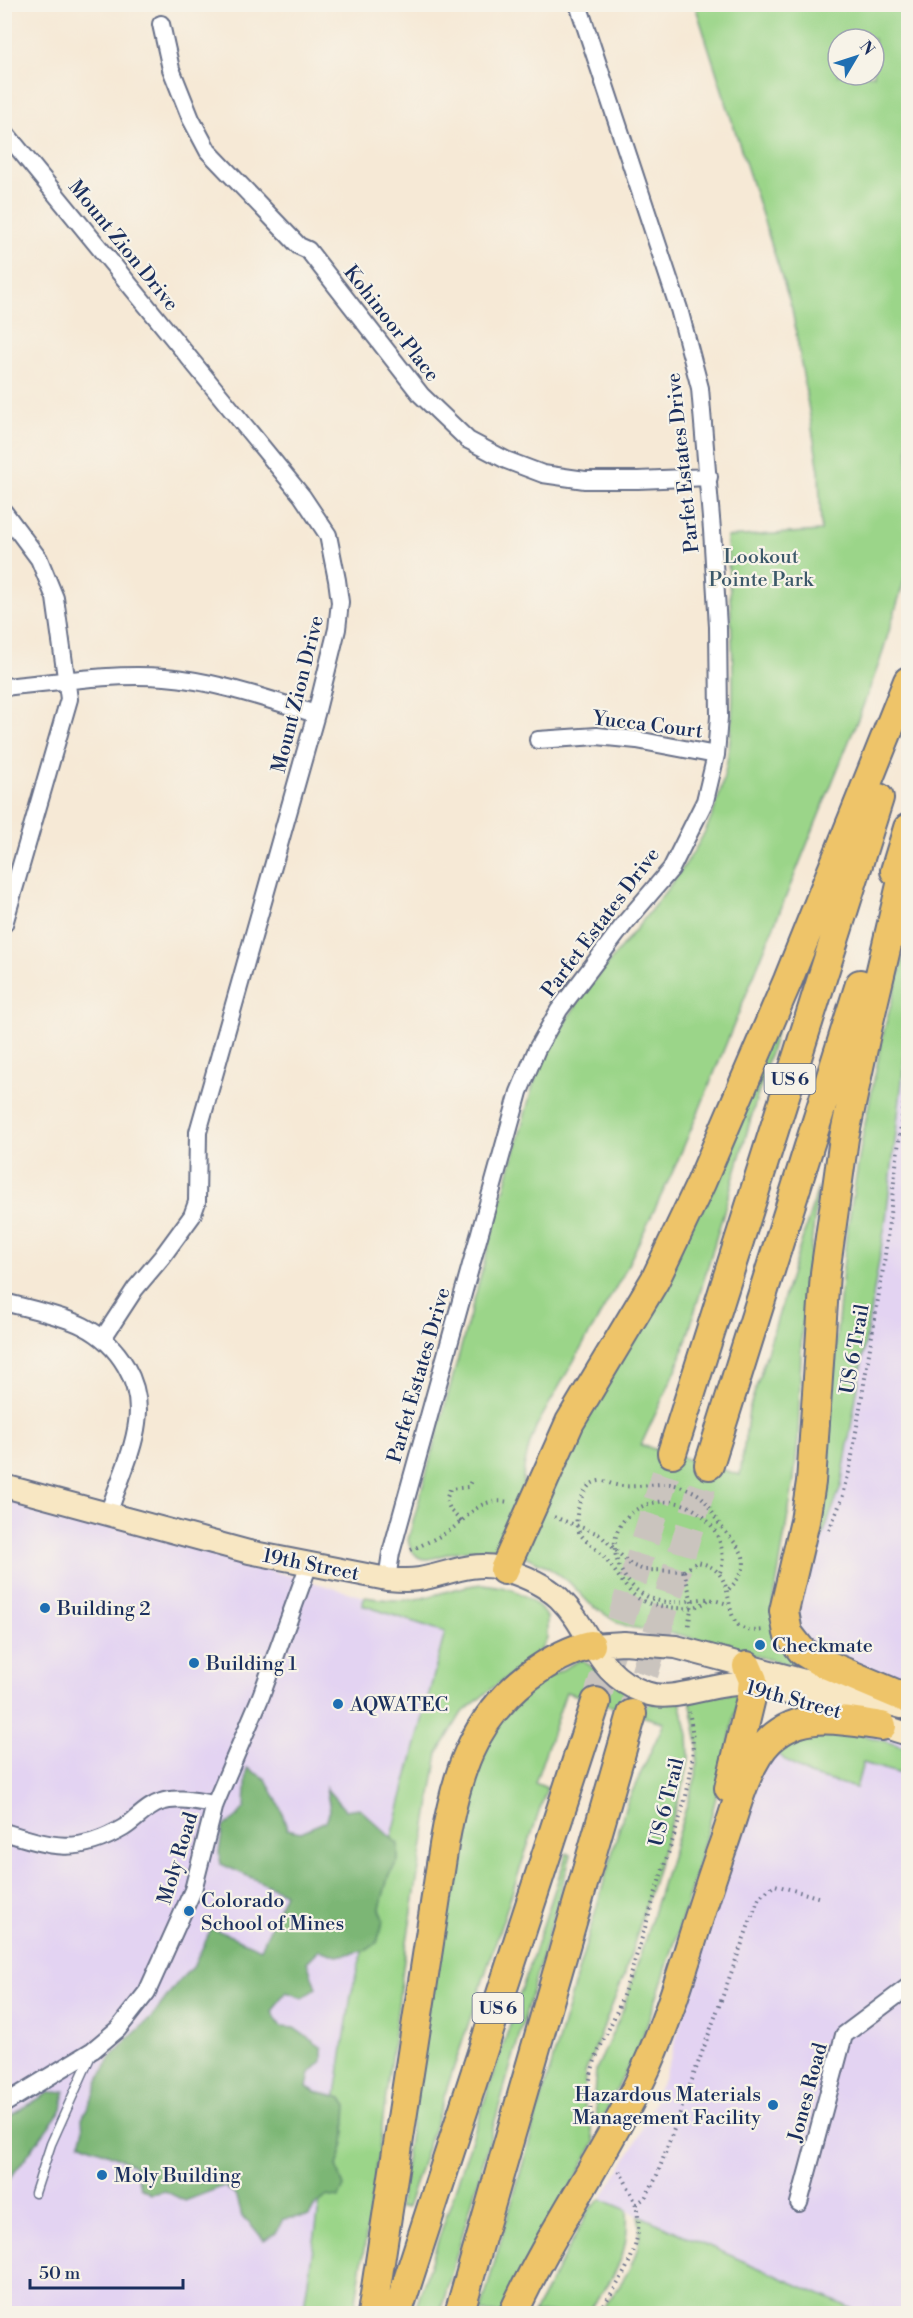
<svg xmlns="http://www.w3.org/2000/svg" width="913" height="2318" viewBox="0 0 913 2318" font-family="'Libre Bodoni',serif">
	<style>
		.built { fill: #e3d3f2 }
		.green { fill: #9bd589; stroke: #5b8274; stroke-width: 1.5; fill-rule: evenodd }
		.forest { fill: #7cb675; stroke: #4c726a; stroke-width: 1.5 }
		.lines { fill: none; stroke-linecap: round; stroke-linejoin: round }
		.highway-tunnel { stroke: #cac4be; stroke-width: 28; stroke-dasharray: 28 14; stroke-linecap: butt }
		.lane-casing { stroke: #687088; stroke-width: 11 }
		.street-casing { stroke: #687088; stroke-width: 20 }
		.secondary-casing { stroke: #687088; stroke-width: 26 }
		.highway-casing { stroke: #687088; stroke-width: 32 }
		.path { stroke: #687088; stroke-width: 4; stroke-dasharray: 1.5 4.5; stroke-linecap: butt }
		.lane { stroke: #fff; stroke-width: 8 }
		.street { stroke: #fff; stroke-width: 16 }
		.secondary { stroke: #f8e7c3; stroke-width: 22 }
		.highway { stroke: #eec469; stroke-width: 28 }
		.poi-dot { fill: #1f6fb2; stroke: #f7f3e8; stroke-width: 2 }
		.labels { text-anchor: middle; stroke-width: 4.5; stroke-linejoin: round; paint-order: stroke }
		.shield { fill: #f7f3e8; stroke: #5d6a87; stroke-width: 1.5 }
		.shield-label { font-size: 18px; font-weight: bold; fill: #1b2f5e }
		.street-label { font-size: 20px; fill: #1b2f5e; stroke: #f7f3e8 }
		.park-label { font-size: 20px; fill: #3b5869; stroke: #f7f3e8 }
		.poi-label { font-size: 20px; fill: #1b2f5e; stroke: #f7f3e8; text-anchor: start }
	</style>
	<rect width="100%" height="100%" fill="#f7f3e8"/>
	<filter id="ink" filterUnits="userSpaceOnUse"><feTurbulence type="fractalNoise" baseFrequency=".0167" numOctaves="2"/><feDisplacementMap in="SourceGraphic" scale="12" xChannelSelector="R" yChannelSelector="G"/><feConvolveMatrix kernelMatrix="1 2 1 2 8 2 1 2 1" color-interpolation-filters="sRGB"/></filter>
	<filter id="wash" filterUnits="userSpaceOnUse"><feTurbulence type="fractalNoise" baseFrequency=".008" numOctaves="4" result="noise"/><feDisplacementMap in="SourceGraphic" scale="24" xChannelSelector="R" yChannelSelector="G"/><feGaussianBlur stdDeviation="1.35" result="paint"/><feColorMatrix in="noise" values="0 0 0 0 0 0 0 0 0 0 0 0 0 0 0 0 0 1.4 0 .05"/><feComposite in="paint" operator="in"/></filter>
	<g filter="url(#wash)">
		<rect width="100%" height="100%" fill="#f6e9d6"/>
		<!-- built -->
		<path class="built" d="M 908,940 L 908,2313 L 862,2313 L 601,2199 L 633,2148 L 650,2112 L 669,2063 L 730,1862 L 761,1770 L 771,1755 L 799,1731 L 799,1629 L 794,1612 L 829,1414 L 846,1238 L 863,1134 L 885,1026 Z
			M 4,1495 L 365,1597 L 362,1605 L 445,1632 L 351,1995 L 303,2313 L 5,2313 Z"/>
		<!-- green -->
		<path class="green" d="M 695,5 L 908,5 L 908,568 L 880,661 L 860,714 L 698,1113 L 674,1169 L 623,1275 L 536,1427 C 529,1444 519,1476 525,1493 L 502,1546 C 486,1551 471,1549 455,1552 C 443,1554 429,1563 418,1557 C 413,1553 409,1546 408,1540 L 533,1085 C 538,1072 544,1060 550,1048 C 574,1001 612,960 644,919 C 668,888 694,857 710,821 C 746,737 730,627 727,537 L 821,531 L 819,471 L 792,309 ZM 838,39 L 874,39 L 874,75 L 838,75 Z
			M 908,941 L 908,1029 L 886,1219 L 841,1486 L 820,1543 L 806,1570 L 829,1414 L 846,1238 L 863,1134 L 884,1030 Z
			M 782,1012 L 687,1338 L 676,1370 L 641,1445 L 740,1475 L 749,1410 L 818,1188 L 802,1325 L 798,1440 L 794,1479 L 772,1611 L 825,1675 L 681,1635 L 629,1627 L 615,1621 L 590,1604 L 569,1582 L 544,1565 L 522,1555 L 546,1495 Z
			M 482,1584 C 512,1587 529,1593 547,1617 L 547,1638 L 541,1650 L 529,1662 L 491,1689 L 461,1714 L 438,1753 L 404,1960 L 375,2179 L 354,2313 L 303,2314 L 351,1995 L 445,1632 L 362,1605 L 365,1597 C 383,1600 403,1602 422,1598 C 443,1593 461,1586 482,1584 Z
			M 5,1609 L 10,1679 L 5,1695 L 4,1695 Z
			M 582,1659 L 599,1673 L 680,1701 L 688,1735 L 689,1758 L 686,1775 L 625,1973 L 585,2073 L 584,2105 L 595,2142 L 503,2313 L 480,2313 L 626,1805 L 664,1723 L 566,1692 L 535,1783 L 547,1788 L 407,2208 L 399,2208 L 430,1993 L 475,1752 L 526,1689 Z
			M 740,1692 C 714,1819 678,1944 632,2065 L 628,2067 L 601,2121 L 597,2116 L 594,2096 L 596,2070 L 623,2010 L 696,1776 L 698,1744 L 690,1699 Z
			M 804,1731 L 856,1733 L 908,1748 L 908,1776 L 863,1763 L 856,1788 L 809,1775 L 786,1761 L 773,1749 Z
			M 567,1853 L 571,1855 L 440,2313 L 414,2313 Z
			M 601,2199 L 627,2210 C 630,2256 614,2278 587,2313 L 534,2313 L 590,2208 Z
			M 638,2215 L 862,2313 L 599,2313 C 620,2286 647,2253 638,2215 Z"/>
		<!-- forest -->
		<path class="forest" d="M 247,1768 L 266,1779 L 281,1809 L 287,1829 L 301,1832 L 326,1821 L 330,1810 L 326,1788 L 345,1810 L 359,1808 L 398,1844 L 398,1861 L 389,1874 L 380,1908 L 383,1921 L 377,1943 L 367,1950 L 337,1956 L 319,1950 L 307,1962 L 316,1988 L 303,1998 L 286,1992 L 280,1999 L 272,2012 L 281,2027 L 294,2028 L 322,2048 L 322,2061 L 310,2073 L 307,2087 L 316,2092 L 342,2098 L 347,2106 L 344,2144 L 337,2166 L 344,2187 L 339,2198 L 327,2196 L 314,2207 L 309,2216 L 283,2219 L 276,2233 L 264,2240 L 249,2222 L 242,2217 L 237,2197 L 224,2186 L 185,2201 L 165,2191 L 151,2194 L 140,2188 L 135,2166 C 118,2155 98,2151 80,2142 L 83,2133 L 82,2119 L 94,2095 L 101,2075 L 111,2057 L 127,2040 L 151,2018 L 177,1983 L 194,1965 L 212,1928 L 261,1949 L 285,1893 L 221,1864 L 219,1853 L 223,1826 L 233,1821 L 245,1807 Z
			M 65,2091 L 62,2109 L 5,2185 L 5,2119 L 48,2093 Z"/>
	</g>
	<g filter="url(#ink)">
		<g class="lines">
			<!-- highway-tunnel -->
			<path class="highway-tunnel" d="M 596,1702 L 672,1453
				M 632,1714 L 709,1465"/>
			<defs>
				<path id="lane" d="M 35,2193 L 51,2144 L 92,2053"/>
				<path id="street" d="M 161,24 L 171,69 L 191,119 L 208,151 L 299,246 L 308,250 L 421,395 L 468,440 L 506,460 L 543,474 L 585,480 L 638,480 L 709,477
					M 4,131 L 302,496 L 328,535 L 337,580 L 340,602 L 337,629 L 316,714 L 198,1132 L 197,1202 L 192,1216 L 162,1257 L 135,1289 L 103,1338
					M 4,512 L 39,559 L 55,598 L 69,699 L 4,924
					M 4,687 C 57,682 112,673 165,677 C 216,681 267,699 316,714
					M 538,740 L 597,736 L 637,740 L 716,755
					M 4,1302 C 29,1309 61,1315 83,1326 C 119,1344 143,1383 137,1423 C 133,1454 117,1485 108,1515
					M 387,1579 L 391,1553 L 519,1092 L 537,1049 L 559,1010 L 625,923 L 671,869 L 705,801 L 716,755 L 719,717 L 718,627 L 712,530 L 700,388 L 679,309 L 578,4
					M 4,1832 C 52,1847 77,1855 123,1828 C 135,1821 147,1806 161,1802 C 177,1796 199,1802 215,1804
					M 4,2104 L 93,2050 L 118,2029 L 147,1992 L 193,1890 L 215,1804 L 261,1696 L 309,1564
					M 799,2203 L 844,2035 L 908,1987"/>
				<path id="secondary" d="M 4,1486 L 249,1552 L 387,1579 C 398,1580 408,1581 419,1579 C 445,1575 472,1561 499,1568 C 520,1574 543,1583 559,1598 C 594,1632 593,1674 646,1693 C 676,1704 716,1679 753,1685 C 806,1694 857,1719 908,1734
					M 591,1645 L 624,1643 L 676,1647 L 902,1707"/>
				<path id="highway" d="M 908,855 L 866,1034 L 844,1138 L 825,1273 L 811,1482 L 805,1521 L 784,1611 L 788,1633 L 802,1651 L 818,1661 L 908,1699
					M 895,871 L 908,828
					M 672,1453 L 879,798
					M 709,1465 L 860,984
					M 504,1570 L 570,1422 L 655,1280 L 701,1183 L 788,980 L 908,681
					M 729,1788 L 751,1698 L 753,1680 L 747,1666
					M 372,2314 L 444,1845 C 456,1776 471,1721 529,1676 C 548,1662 568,1650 591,1645
					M 397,2314 L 596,1702
					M 459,2314 L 632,1714
					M 513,2314 C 550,2232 603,2159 641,2079 C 677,2004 695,1921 724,1843 C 735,1812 746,1763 770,1740 C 802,1710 842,1720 882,1726"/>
			</defs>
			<!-- lane casing -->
			<use href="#lane" class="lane-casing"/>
			<!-- street casing -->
			<use href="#street" class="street-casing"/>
			<!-- secondary casing -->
			<use href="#secondary" class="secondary-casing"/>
			<!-- highway casing -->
			<use href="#highway" class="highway-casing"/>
			<!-- path -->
			<path class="path" d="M 554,1517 L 599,1534 L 631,1565 L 644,1570 L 684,1571
				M 461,1521 L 451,1511 L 446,1500 L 450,1489 L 468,1487 L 471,1481 L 469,1479
				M 829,1530 L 842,1499 L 850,1468 L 884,1263 L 908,1068
				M 411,1550 C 424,1544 437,1538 449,1531 C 472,1515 478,1497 509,1502
				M 684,1571 L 692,1602 L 688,1629
				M 684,1571 L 697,1562 C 750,1572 708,1638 764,1630
				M 720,1572 C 726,1559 721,1540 713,1528 C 677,1474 593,1510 620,1568 C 626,1581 635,1591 648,1597 C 667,1606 682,1601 702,1599 C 710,1598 720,1602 728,1604
				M 708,1600 C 700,1607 689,1609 678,1608 C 625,1605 631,1587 601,1554 C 593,1546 580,1538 577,1527 C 575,1516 580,1496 587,1488 C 590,1484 594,1482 599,1481 C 605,1480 610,1484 616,1485 C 634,1489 652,1483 670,1484 C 678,1485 689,1489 696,1493 C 707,1499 711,1512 718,1522 C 735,1547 761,1558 728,1590
				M 594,2121 C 577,2076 606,2041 621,2001 C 636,1960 648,1917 661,1875 C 678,1822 702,1768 689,1712
				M 636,2204 L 645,2198 L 656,2178 L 759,1897 L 775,1885 L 821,1898
				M 597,2314 C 620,2282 648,2243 635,2202 C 631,2191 624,2179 618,2169"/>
			<!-- lane -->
			<use href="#lane" class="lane"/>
			<!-- street -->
			<use href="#street" class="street"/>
			<!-- secondary -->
			<use href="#secondary" class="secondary"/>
			<!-- highway -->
			<use href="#highway" class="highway"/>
		</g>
	</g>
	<!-- markers -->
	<g class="poi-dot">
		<circle cx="45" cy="1608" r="6"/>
		<circle cx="760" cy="1645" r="6"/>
		<circle cx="194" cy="1663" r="6"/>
		<circle cx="338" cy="1704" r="6"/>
		<circle cx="189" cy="1911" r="6"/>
		<circle cx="773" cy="2105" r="6"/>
		<circle cx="102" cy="2175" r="6"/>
	</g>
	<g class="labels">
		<!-- shield labels -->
		<g class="shield">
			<rect x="764.5" y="1064" width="51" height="30" rx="4.5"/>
			<rect x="472.5" y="1993" width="51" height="30" rx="4.5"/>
		</g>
		<g class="shield-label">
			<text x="790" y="1085">US 6</text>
			<text x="498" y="2014">US 6</text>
		</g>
		<!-- street labels -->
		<g class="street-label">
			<text transform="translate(124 245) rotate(51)" y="7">Mount Zion Drive</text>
			<text transform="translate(392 323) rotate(52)" y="7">Kohinoor Place</text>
			<text transform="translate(682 463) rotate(-96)" y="7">Parfet Estates Drive</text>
			<text transform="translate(297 694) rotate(-76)" y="7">Mount Zion Drive</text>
			<text transform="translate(648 724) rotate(7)" y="7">Yucca Court</text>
			<text transform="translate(600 922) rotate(-53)" y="7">Parfet Estates Drive</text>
			<text transform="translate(854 1349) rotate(-80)" y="7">US 6 Trail</text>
			<text transform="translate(418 1375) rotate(-74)" y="7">Parfet Estates Drive</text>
			<text transform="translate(311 1564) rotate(11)" y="7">19th Street</text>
			<text transform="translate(794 1699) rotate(15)" y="7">19th Street</text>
			<text transform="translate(666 1802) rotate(-76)" y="7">US 6 Trail</text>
			<text transform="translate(177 1858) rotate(-73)" y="7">Moly Road</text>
			<text transform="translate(807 2092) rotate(-75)" y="7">Jones Road</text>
		</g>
		<!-- park labels -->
		<g class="park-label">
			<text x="761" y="563">Lookout<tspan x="761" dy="23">Pointe Park</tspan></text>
		</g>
		<!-- poi labels -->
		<g class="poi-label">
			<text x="57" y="1615">Building 2</text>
			<text x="772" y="1652">Checkmate</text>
			<text x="206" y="1670">Building 1</text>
			<text x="350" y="1711">AQWATEC</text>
			<text x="201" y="1907">Colorado<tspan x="201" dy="23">School of Mines</tspan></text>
			<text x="761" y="2101" text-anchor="end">Hazardous Materials<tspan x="761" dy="23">Management Facility</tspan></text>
			<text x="114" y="2182">Moly Building</text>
		</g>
	</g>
	<!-- margin -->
	<rect width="913" height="2318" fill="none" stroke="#f7f3e8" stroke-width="24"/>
	<!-- north arrow -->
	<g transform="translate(856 57) rotate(51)"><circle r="28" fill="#f7f3e8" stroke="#9fa5b1" stroke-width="1.5"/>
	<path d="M0-4.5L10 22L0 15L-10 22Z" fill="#1f6fb2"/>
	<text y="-9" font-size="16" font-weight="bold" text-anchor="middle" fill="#1b2f5e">N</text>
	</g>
	<!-- scale -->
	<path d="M30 2279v9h153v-9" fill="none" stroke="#1b2f5e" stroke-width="3"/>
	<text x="39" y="2279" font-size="18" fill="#1b2f5e" stroke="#f7f3e8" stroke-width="4.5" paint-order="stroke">50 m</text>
</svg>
